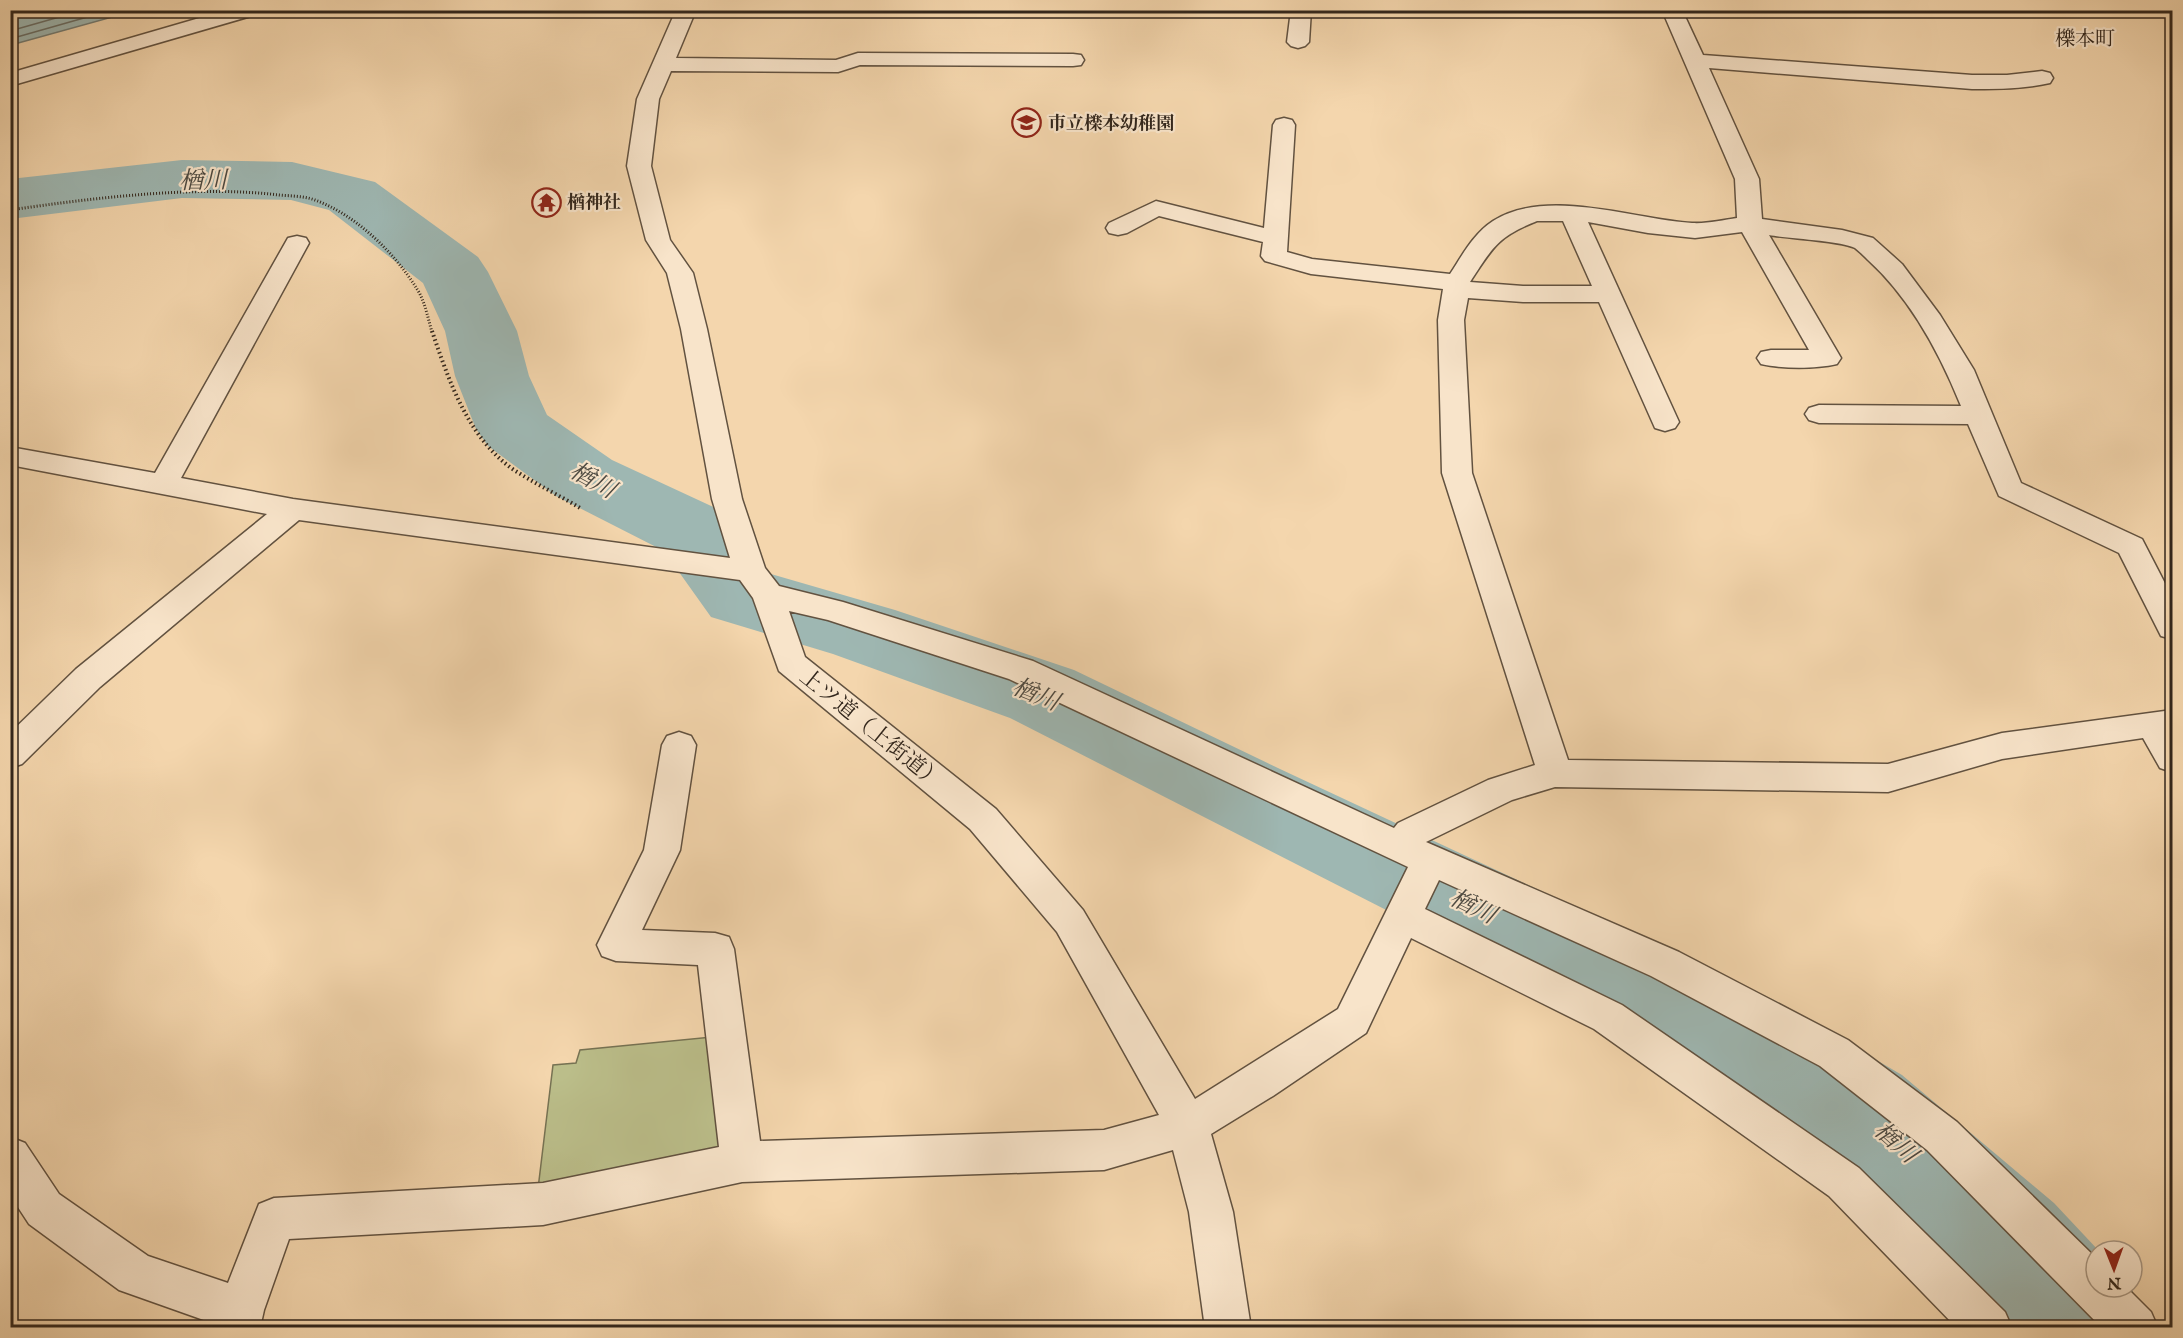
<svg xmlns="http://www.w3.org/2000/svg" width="2183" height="1338" viewBox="0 0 2183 1338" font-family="'IM FELL English','Noto Serif JP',serif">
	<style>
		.green { fill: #bbbe8a; stroke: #767253; stroke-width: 1.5 }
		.water { fill: #9eb7b2; stroke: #737d76; stroke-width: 1.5 }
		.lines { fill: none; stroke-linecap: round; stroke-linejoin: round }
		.shore { stroke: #686e67; stroke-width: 1.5 }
		.river { fill: #9eb7b2; fill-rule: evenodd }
		.minor-casing { stroke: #625240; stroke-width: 3 }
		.path-far1 { stroke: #32261c; stroke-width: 3; stroke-dasharray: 1 2; stroke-linecap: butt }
		.path { stroke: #32261c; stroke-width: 4; stroke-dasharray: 1.5 3; stroke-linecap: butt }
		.minor { fill: #f8e4ca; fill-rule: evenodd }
		.labels { text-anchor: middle; stroke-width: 4.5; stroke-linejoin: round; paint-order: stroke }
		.far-poi-label { font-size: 18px; font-weight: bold; fill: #32261c; stroke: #f8e4ca; text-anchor: start }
		.far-neighbourhood-label { font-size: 20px; fill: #32261c; stroke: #f8e4ca }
		.street-label { font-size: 22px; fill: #32261c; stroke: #f8e4ca }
		.water-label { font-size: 24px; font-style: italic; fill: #4d4a42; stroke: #f8e4ca }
	</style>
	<rect width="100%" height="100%" fill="#f4d6ad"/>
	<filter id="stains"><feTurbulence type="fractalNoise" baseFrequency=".00333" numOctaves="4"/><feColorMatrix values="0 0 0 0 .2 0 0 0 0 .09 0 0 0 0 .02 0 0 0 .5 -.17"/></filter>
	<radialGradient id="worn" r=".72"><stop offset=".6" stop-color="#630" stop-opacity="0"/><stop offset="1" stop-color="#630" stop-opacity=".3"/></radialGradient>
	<!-- green -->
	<path class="green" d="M 722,1036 L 732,1154 L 537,1197 L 553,1065 L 576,1063 L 580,1050 Z"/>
	<!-- water -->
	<path class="water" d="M 11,10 L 134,10 L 134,11 L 11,45 Z"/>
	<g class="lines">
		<!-- shore -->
		<path class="shore" d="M 10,31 L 84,10
			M 10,39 L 112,10"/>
		<!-- river -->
		<path class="river" d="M 182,160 L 292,162 L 375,182 L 478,257 L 488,272 L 517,331 L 529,376 L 547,415 L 612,460 L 722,511 L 771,574 L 895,610 L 1074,670 L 1280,769 L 1774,1000 L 1902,1075 L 2054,1203 L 2099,1251 L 2096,1251 L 2096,1287 L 2131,1287 L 2148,1328 L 2005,1328 L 1970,1285 L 1822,1149 L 1696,1068 L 1010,718 L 833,654 L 711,617 L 664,551 L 556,496 L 488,446 L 476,429 L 455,376 L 445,331 L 423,283 L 329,210 L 291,200 L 182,198 L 10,219 L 10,179 Z"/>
		<defs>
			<path id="minor" d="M 227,10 L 261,10 L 258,14 L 10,86 L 10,73 Z
				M 676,10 L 696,10 L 676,58 L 836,60 L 858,53 L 1073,54 L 1081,55 L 1084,60 L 1081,65 L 1073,66 L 860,65 L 838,72 L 671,71 L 659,99 L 651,166 L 670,240 L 693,273 L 707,329 L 742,499 L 765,568 L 779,586 L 843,602 L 1033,661 L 1394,828 L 1398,823 L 1488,780 L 1535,765 L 1442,473 L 1438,320 L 1443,289 L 1311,274 L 1265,261 L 1261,256 L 1263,242 L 1159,216 L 1127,233 L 1118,235 L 1109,233 L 1106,228 L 1109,223 L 1156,201 L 1264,228 L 1273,125 L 1276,120 L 1284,118 L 1292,120 L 1295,125 L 1287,252 L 1312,259 L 1450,274 C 1462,256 1473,234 1493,221 C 1546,187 1632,219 1692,223 C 1706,224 1723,220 1737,218 L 1735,179 L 1662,10 L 1682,10 L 1703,55 L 1972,75 L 2007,75 L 2042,71 L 2050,73 L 2053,78 L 2050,83 C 2024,89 1998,89 1972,89 L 1709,68 L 1759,179 L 1762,219 L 1842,230 L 1873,238 L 1902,264 L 1940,315 L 1974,370 L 2021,483 L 2142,539 L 2172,597 L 2172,639 L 2161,636 L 2119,553 L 1999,496 L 1968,424 L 1819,423 L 1809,420 L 1805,414 L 1809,408 L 1819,405 L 1961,406 C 1940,354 1911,299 1868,260 C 1864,256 1859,251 1855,248 C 1839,240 1789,239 1769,235 L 1841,358 L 1837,364 C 1815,369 1783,369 1761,364 L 1757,358 L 1761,352 L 1771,350 L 1809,350 L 1742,232 L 1695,238 L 1648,233 L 1588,222 L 1679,422 L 1675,428 L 1665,431 L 1655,428 L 1599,302 L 1523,302 L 1468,298 L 1464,320 L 1472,473 L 1568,760 L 1888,764 L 2002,733 L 2172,710 L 2172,772 L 2160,768 L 2143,738 L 2002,759 L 1888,792 L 1555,787 L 1512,800 L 1426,842 L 1679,952 L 1848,1040 L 1957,1122 L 2096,1258 L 2096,1287 L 2126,1287 L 2151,1312 L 2158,1328 L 2102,1328 L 1927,1150 L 1820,1066 L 1651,976 L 1439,880 L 1425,909 L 1622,1005 L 1859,1168 L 2005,1312 L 2012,1328 L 1957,1328 L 1829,1196 L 1594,1029 L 1411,938 L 1366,1033 L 1273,1096 L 1211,1134 L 1233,1212 L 1251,1328 L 1205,1328 L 1189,1212 L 1173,1150 L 1104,1170 L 742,1182 L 543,1225 L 289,1239 L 264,1310 L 260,1328 L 214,1328 L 215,1324 L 119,1290 L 29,1224 L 10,1195 L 10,1137 L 25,1143 L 59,1194 L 148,1256 L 228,1283 L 259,1204 L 274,1198 L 543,1183 L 719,1147 L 698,965 L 616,961 L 602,956 L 597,945 L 644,850 L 662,745 L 667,736 L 679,732 L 691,736 L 696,745 L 680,850 L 642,930 L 715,933 L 729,937 L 734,949 L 760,1141 L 1104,1130 L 1159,1115 L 1057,932 L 970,829 L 779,671 L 753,598 L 740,580 L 299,520 L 100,687 L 22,764 L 10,768 L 10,733 L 76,669 L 267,514 L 10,465 L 10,447 L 155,473 L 288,238 L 297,236 L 306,238 L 309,243 L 181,478 L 293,499 L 730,558 L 712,499 L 681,329 L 667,273 L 646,240 L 627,166 L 637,99 ZM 1537,221 L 1563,221 L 1592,286 L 1523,286 L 1470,282 C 1493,247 1497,237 1537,221 ZM 789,611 L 828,620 L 1009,679 L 1408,867 L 1338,1009 L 1195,1099 L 1083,910 L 996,809 L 805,657 Z
				M 1291,10 L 1311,10 L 1309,42 L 1305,46 L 1298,48 L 1291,46 L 1287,42 Z"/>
		</defs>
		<!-- minor casing -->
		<use href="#minor" class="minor-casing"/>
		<!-- path-far1 -->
		<path class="path-far1" d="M 10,210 C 93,198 196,185 279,195 C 291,196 304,196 315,200 C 356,215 394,252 417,289 C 425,301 428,319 432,332"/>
		<!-- path -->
		<path class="path" d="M 432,331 C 449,381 468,438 514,470 C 536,484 560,496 582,509"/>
		<!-- minor -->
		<use href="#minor" class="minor"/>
	</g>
	<!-- icons -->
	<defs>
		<symbol id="school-ring" viewBox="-11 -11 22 22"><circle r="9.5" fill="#f8e4ca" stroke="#8f2418" stroke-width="1.5"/><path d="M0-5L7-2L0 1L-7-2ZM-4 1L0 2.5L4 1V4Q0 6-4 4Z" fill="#8f2418"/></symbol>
		<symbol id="temple-ring" viewBox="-11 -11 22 22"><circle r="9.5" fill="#f8e4ca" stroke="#8f2418" stroke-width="1.5"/><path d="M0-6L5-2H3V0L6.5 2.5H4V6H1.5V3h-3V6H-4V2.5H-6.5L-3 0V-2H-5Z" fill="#8f2418"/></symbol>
	</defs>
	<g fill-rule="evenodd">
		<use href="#school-ring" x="1010" y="106" width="33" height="33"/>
		<use href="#temple-ring" x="530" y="186" width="33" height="33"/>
	</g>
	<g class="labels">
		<!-- far-poi labels -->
		<g class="far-poi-label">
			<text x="1048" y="129">市立檪本幼稚園</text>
			<text x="567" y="208">楢神社</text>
		</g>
		<!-- far-neighbourhood labels -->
		<g class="far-neighbourhood-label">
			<text x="2085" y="45">櫟本町</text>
		</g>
		<!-- street labels -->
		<g class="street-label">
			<text transform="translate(872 728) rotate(39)" y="8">上ツ道（上街道）</text>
		</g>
		<!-- water labels -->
		<g class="water-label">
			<text transform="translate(203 180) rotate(-1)" y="8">楢川</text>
			<text transform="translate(593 480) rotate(29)" y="8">楢川</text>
			<text transform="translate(1036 694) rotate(22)" y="8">楢川</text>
			<text transform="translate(1473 906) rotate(26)" y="8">楢川</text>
			<text transform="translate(1896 1142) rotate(42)" y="8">楢川</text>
		</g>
	</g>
	<!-- margin -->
	<rect width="2183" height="1338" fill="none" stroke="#f4d6ad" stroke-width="36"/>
	<rect x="12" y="12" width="2159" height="1314" fill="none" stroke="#32261c" stroke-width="3"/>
	<rect x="18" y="18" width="2147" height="1302" fill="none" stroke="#32261c" stroke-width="1.5"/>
	<!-- north arrow -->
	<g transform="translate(2114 1269) rotate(179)"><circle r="28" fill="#f8e4ca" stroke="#a99884" stroke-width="1.5"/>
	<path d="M0-4.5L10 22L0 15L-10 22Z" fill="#8f2418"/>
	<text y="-9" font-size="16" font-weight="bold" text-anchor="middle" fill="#32261c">N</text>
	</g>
	<rect width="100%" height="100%" filter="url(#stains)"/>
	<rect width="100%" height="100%" fill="url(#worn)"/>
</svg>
